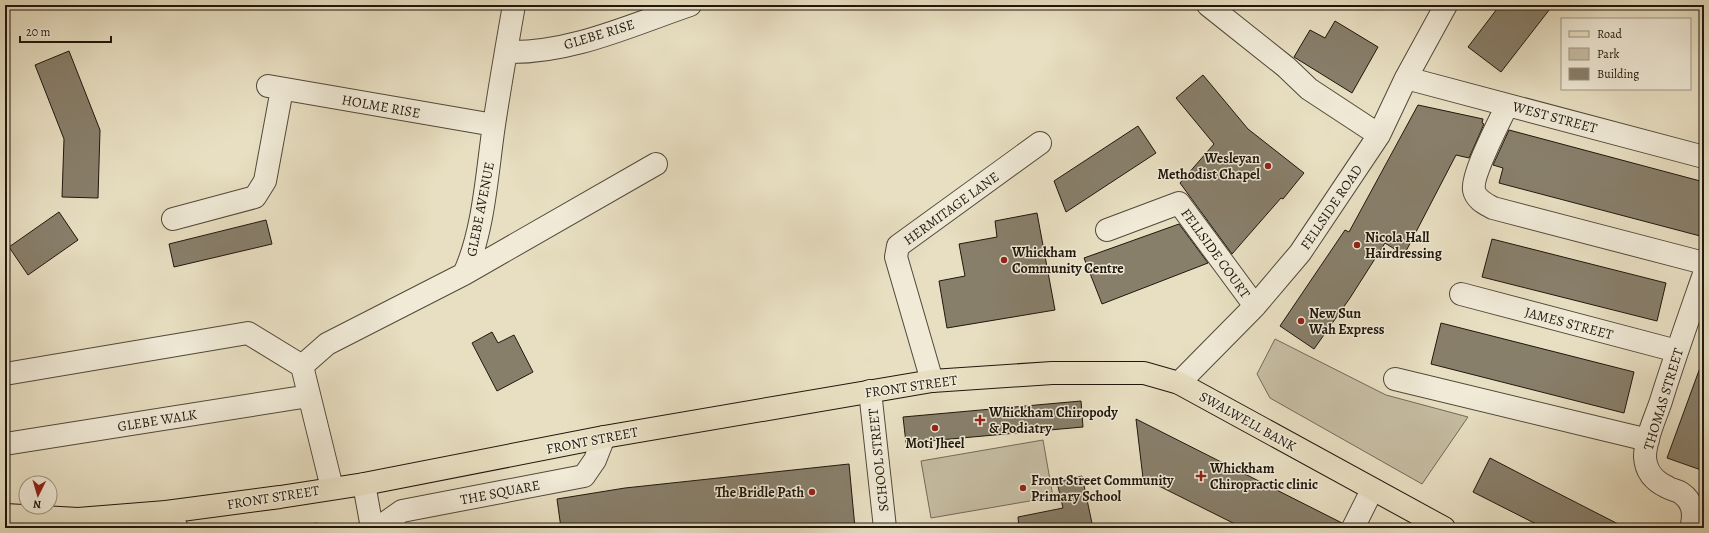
<svg xmlns="http://www.w3.org/2000/svg" width="1709" height="533" viewBox="0 0 1709 533" font-family="Alegreya,serif">
	<style>
		.green { fill: #c6bda3; stroke: #726a58 }
		.building { fill: #887f6b; stroke: #1f170d }
		.lines { fill: none; stroke-linecap: round; stroke-linejoin: round }
		.minor-casing { stroke: #51493a; stroke-width: 24 }
		.major-casing { stroke: #1f170d; stroke-width: 24 }
		.minor { stroke: #f0ead7; stroke-width: 22 }
		.major { stroke: #e8dfc2; stroke-width: 22 }
		.poi-dot { fill: #8f2418; stroke: #f0ead7; stroke-width: 1.5 }
		.labels { text-anchor: middle; stroke-width: 3; stroke-linejoin: round; paint-order: stroke }
		.street-label { font-size: 14px; fill: #1f170d; stroke: #f0ead7 }
		.poi-label { font-size: 14px; font-weight: bold; fill: #1f170d; stroke: #f0ead7; text-anchor: start }
	</style>
	<rect width="100%" height="100%" fill="#e8dfc2"/>
	<filter id="stains"><feTurbulence type="fractalNoise" baseFrequency=".005" numOctaves="4"/><feColorMatrix values="0 0 0 0 .2 0 0 0 0 .09 0 0 0 0 .02 0 0 0 .5 -.17"/></filter>
	<radialGradient id="worn" r=".72"><stop offset=".6" stop-color="#630" stop-opacity="0"/><stop offset="1" stop-color="#630" stop-opacity=".3"/></radialGradient>
	<!-- green -->
	<path class="green" d="M 1275,339 L 1386,395 L 1468,417 L 1422,484 L 1270,398 L 1257,374 Z
		M 1043,440 L 1053,497 L 931,518 L 921,461 Z
		M 316,523 L 334,528 L 283,528 Z"/>
	<!-- building -->
	<path class="building" d="M 1500,5 L 1553,5 L 1501,72 L 1468,47 Z
		M 1335,21 L 1378,47 L 1352,93 L 1294,57 L 1310,30 L 1325,38 Z
		M 69,51 L 100,130 L 98,198 L 62,197 L 64,139 L 35,65 Z
		M 1203,75 L 1248,129 L 1304,173 L 1283,199 L 1281,198 L 1232,254 L 1180,183 L 1214,144 L 1176,98 Z
		M 1418,105 L 1483,119 L 1482,123 L 1484,124 L 1469,158 L 1456,155 L 1404,255 L 1385,243 L 1350,298 L 1314,349 L 1280,326 L 1345,230 L 1349,232 Z
		M 1138,126 L 1156,153 L 1066,212 L 1054,181 Z
		M 1509,130 L 1704,182 L 1704,237 L 1499,183 L 1503,168 L 1493,165 Z
		M 59,212 L 78,240 L 28,275 L 9,247 Z
		M 1037,213 L 1055,310 L 947,328 L 939,281 L 965,276 L 959,244 L 997,237 L 995,221 Z
		M 266,220 L 272,244 L 174,267 L 169,244 Z
		M 1179,224 L 1208,263 L 1102,304 L 1084,258 Z
		M 1492,239 L 1666,283 L 1657,321 L 1482,277 Z
		M 1441,323 L 1634,372 L 1624,413 L 1431,364 Z
		M 492,332 L 498,343 L 514,335 L 533,372 L 497,391 L 472,343 Z
		M 1701,365 L 1704,366 L 1704,471 L 1667,458 Z
		M 1081,401 L 1083,427 L 906,443 L 903,417 Z
		M 1136,419 L 1342,523 L 1341,528 L 1243,528 L 1143,478 Z
		M 1490,458 L 1540,484 L 1626,528 L 1544,528 L 1473,492 Z
		M 849,464 L 855,528 L 724,528 L 724,525 L 699,528 L 561,528 L 557,499 L 625,488 Z
		M 1082,476 L 1093,528 L 1019,528 L 1018,517 L 1063,508 L 1057,482 Z"/>
	<g class="lines">
		<defs>
			<path id="minor" d="M 1208,5 L 1286,67 L 1309,89 L 1379,135
				M 506,52 C 570,54 631,25 690,5
				M 1406,78 L 1704,157
				M 268,86 L 494,125
				M 1507,105 C 1500,121 1471,175 1474,190 C 1476,200 1486,204 1493,208 L 1704,263
				M 173,219 L 255,197 L 265,181 L 282,89
				M 1107,230 L 1179,203 L 1255,306
				M 464,274 L 656,164
				M 1461,294 L 1677,351
				M 302,366 L 327,344 L 464,274 C 484,231 487,172 494,125 C 500,85 507,45 514,5
				M 5,374 L 248,333 L 302,366 L 332,488
				M 1395,379 L 1648,440
				M 932,381 L 896,257 L 898,246 L 1040,143
				M 1179,383 L 1255,306 L 1300,253 L 1379,135 L 1406,78 L 1446,5
				M 870,391 L 885,528
				M 5,444 L 309,396
				M 364,484 L 372,528
				M 166,512 L 177,528
				M 378,528 L 402,511 L 584,476 L 595,460 L 604,437
				M 1353,528 L 1372,490
				M 1691,528 C 1695,515 1693,501 1681,493 C 1677,490 1671,490 1667,487 C 1654,481 1646,472 1645,457 C 1645,439 1655,419 1661,401 C 1674,359 1689,317 1704,274"/>
			<path id="major" d="M 5,515 L 78,519 L 166,512 L 280,497 L 364,484 L 604,437 L 932,381 L 1052,373 L 1144,373 L 1179,383 L 1444,528"/>
		</defs>
		<!-- minor casing -->
		<use href="#minor" class="minor-casing"/>
		<!-- major casing -->
		<use href="#major" class="major-casing"/>
		<!-- minor -->
		<use href="#minor" class="minor"/>
		<!-- major -->
		<use href="#major" class="major"/>
	</g>
	<!-- markers -->
	<g class="poi-dot">
		<circle cx="1268" cy="166" r="4"/>
		<circle cx="1357" cy="245" r="4"/>
		<circle cx="1004" cy="260" r="4"/>
		<circle cx="1301" cy="321" r="4"/>
		<path d="M978 414h4v4h4v4h-4v4h-4v-4h-4v-4h4z"/>
		<circle cx="935" cy="428" r="4"/>
		<path d="M1199 470h4v4h4v4h-4v4h-4v-4h-4v-4h4z"/>
		<circle cx="1023" cy="488" r="4"/>
		<circle cx="812" cy="492" r="4"/>
	</g>
	<g class="labels">
		<!-- street labels -->
		<g class="street-label">
			<text transform="translate(599 34) rotate(-17)" y="5">GLEBE RISE</text>
			<text transform="translate(381 106) rotate(10)" y="5">HOLME RISE</text>
			<text transform="translate(1555 117) rotate(15)" y="5">WEST STREET</text>
			<text transform="translate(1331 207) rotate(-56)" y="5">FELLSIDE ROAD</text>
			<text transform="translate(951 208) rotate(-36)" y="5">HERMITAGE LANE</text>
			<text transform="translate(480 209) rotate(-79)" y="5">GLEBE AVENUE</text>
			<text transform="translate(1216 253) rotate(54)" y="5">FELLSIDE COURT</text>
			<text transform="translate(1569 323) rotate(15)" y="5">JAMES STREET</text>
			<text transform="translate(911 386) rotate(-8)" y="5">FRONT STREET</text>
			<text transform="translate(1663 399) rotate(-73)" y="5">THOMAS STREET</text>
			<text transform="translate(157 420) rotate(-9)" y="5">GLEBE WALK</text>
			<text transform="translate(1248 421) rotate(29)" y="5">SWALWELL BANK</text>
			<text transform="translate(592 440) rotate(-11)" y="5">FRONT STREET</text>
			<text transform="translate(878 460) rotate(-96)" y="5">SCHOOL STREET</text>
			<text transform="translate(500 492) rotate(-11)" y="5">THE SQUARE</text>
			<text transform="translate(273 497) rotate(-9)" y="5">FRONT STREET</text>
		</g>
		<!-- poi labels -->
		<g class="poi-label">
			<text x="1260" y="163" text-anchor="end">Wesleyan<tspan x="1260" dy="16">Methodist Chapel</tspan></text>
			<text x="1365" y="242">Nicola Hall<tspan x="1365" dy="16">Hairdressing</tspan></text>
			<text x="1012" y="257">Whickham<tspan x="1012" dy="16">Community Centre</tspan></text>
			<text x="1309" y="318">New Sun<tspan x="1309" dy="16">Wah Express</tspan></text>
			<text x="989" y="417">Whickham Chiropody<tspan x="989" dy="16">&amp; Podiatry</tspan></text>
			<text x="935" y="448" text-anchor="middle">Moti Jheel</text>
			<text x="1210" y="473">Whickham<tspan x="1210" dy="16">Chiropractic clinic</tspan></text>
			<text x="1031" y="485">Front Street Community<tspan x="1031" dy="16">Primary School</tspan></text>
			<text x="804" y="497" text-anchor="end">The Bridle Path</text>
		</g>
	</g>
	<!-- margin -->
	<rect width="1709" height="533" fill="none" stroke="#e8dfc2" stroke-width="20"/>
	<rect x="6" y="6" width="1697" height="521" fill="none" stroke="#1f170d" stroke-width="2"/>
	<rect x="10" y="10" width="1689" height="513" fill="none" stroke="#1f170d"/>
	<!-- legend -->
	<rect x="1561" y="18" width="130" height="72" fill="#f0ead7" stroke="#9c9686"/>
	<rect x="1569" y="31" width="20" height="6" fill="#e8dfc2" stroke="#9c9686"/>
	<text x="1597" y="38" font-size="12" fill="#1f170d">Road</text>
	<rect x="1569" y="48" width="20" height="12" fill="#c6bda3" stroke="#9c9686"/>
	<text x="1597" y="58" font-size="12" fill="#1f170d">Park</text>
	<rect x="1569" y="68" width="20" height="12" fill="#887f6b" stroke="#9c9686"/>
	<text x="1597" y="78" font-size="12" fill="#1f170d">Building</text>
	<!-- north arrow -->
	<g transform="translate(38 495) rotate(185)"><circle r="19" fill="#f0ead7" stroke="#9c9686"/>
	<path d="M0-3L7 15L0 10L-7 15Z" fill="#8f2418"/>
	<text y="-6" font-size="11" font-weight="bold" text-anchor="middle" fill="#1f170d">N</text>
	</g>
	<!-- scale -->
	<path d="M20 36v6h91v-6" fill="none" stroke="#1f170d" stroke-width="2"/>
	<text x="26" y="36" font-size="12" fill="#1f170d" stroke="#f0ead7" stroke-width="3" paint-order="stroke">20 m</text>
	<rect width="100%" height="100%" filter="url(#stains)"/>
	<rect width="100%" height="100%" fill="url(#worn)"/>
</svg>
